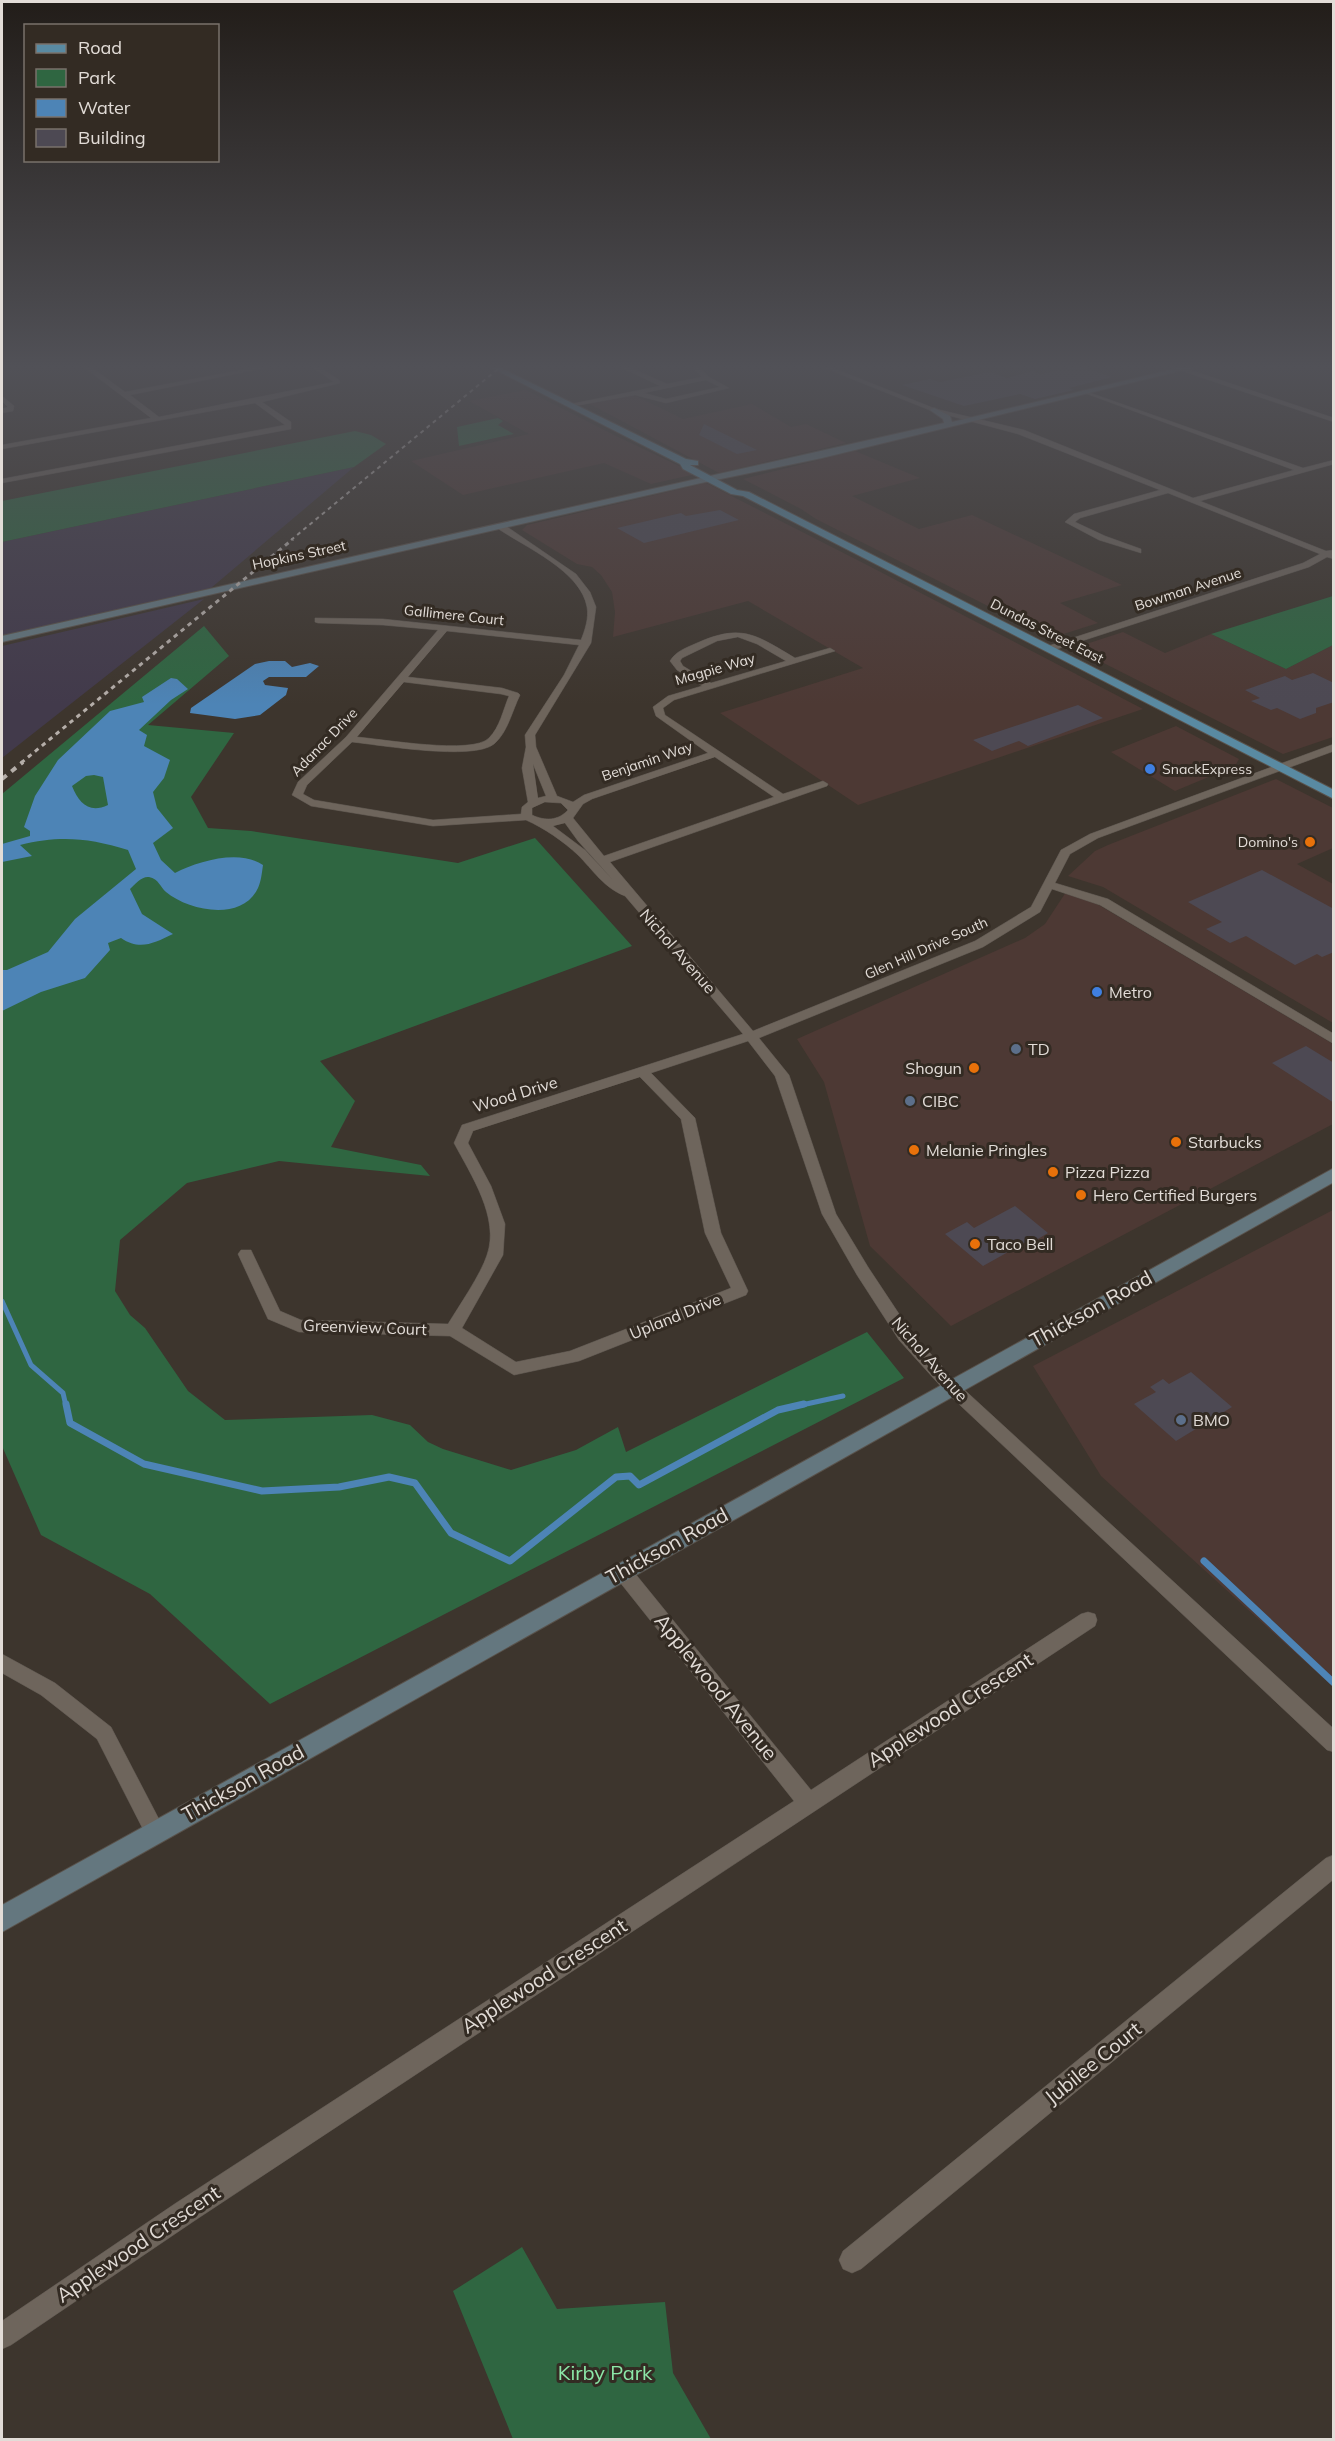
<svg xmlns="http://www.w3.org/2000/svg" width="1335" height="2441" viewBox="0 0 1335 2441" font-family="Mulish,sans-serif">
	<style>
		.commercial { fill: #4d3934 }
		.industrial { fill: #423a4b }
		.green { fill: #2f6641 }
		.water { fill: #4d84b6; fill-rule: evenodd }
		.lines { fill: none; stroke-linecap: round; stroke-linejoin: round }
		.stream-far1 { stroke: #4d84b6; stroke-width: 5 }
		.stream { stroke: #4d84b6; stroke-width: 7 }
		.building { fill: #4d4953 }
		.street-casing { stroke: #59524b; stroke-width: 1 }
		.secondary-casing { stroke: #59524b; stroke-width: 2 }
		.primary-casing { stroke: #59524b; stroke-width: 2 }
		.street { fill: #6e655c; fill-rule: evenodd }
		.secondary { fill: #64777f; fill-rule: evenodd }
		.primary { fill: #598aa2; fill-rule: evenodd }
		.rail-far2 { stroke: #b5aea9; stroke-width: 2; stroke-dasharray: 4 4; stroke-linecap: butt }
		.rail-far1 { stroke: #b5aea9; stroke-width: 3; stroke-dasharray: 4.5 4.5; stroke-linecap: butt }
		.rail { stroke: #b5aea9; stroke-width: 4; stroke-dasharray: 6 6; stroke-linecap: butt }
		.shop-dot { fill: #3f7fe0; stroke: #332b23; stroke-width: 2 }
		.food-dot { fill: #e8710a; stroke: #332b23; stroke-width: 2 }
		.service-dot { fill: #5c6f8a; stroke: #332b23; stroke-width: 2 }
		.labels { text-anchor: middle; stroke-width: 6; stroke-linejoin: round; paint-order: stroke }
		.far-street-label { font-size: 14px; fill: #e2dcd7; stroke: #332b23 }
		.far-poi-label { font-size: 14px; fill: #e2dcd7; stroke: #332b23; text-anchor: start }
		.street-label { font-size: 16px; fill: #e2dcd7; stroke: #332b23 }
		.poi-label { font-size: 16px; fill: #e2dcd7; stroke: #332b23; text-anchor: start }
		.near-street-label { font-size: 20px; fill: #e2dcd7; stroke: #332b23 }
		.near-park-label { font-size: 20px; fill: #8ce8a8; stroke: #332b23 }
	</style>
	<rect width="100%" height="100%" fill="#3d352d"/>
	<!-- commercial -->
	<path class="commercial" d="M 526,390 L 614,435 L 696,474 L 651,484 L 604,463 L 463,495 L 411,461 L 529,434 L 469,401 Z
		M 632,394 L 683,419 L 752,404 L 791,427 L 806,424 L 846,443 L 719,473 L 588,403 Z
		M 855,451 L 920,478 L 852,496 L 919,529 L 972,515 L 1122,585 L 1060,603 L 1098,623 L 1051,638 L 816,519 L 801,509 L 743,479 Z
		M 706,483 L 871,567 L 1143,709 L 858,805 L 720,713 L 863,668 L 748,601 L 613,637 L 615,612 L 612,592 L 601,575 L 592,567 L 577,564 L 522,530 L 527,525 Z
		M 1123,632 L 1165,653 L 1211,634 L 1286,669 L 1333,645 L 1333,737 L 1283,754 L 1074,648 Z
		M 1176,726 L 1239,759 L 1235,766 L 1175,791 L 1111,752 Z
		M 1276,779 L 1333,808 L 1333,848 L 1297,864 L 1333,884 L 1333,1023 L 1103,887 L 1068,876 L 1095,851 L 1108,845 Z
		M 1066,892 L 1092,901 L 1333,1044 L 1333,1124 L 951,1326 L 870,1246 L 824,1082 L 797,1039 L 1025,938 L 1045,924 Z
		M 1333,1210 L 1333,1687 L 1101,1476 L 1033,1366 Z"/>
	<!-- industrial -->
	<path class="industrial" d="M 354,467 L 211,588 L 2,636 L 2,542 Z
		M 204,599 L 2,758 L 2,646 Z"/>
	<!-- green -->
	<path class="green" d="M 498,418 L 503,421 L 498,425 L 514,434 L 459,446 L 457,427 Z
		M 355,431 L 371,435 L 386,444 L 354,467 L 2,542 L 2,501 Z
		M 1333,596 L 1333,645 L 1286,669 L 1211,634 Z
		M 204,626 L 229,656 L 148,725 L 234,733 L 191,797 L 208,828 L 251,831 L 458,863 L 535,838 L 632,946 L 320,1061 L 355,1101 L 331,1147 L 421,1165 L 430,1176 L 279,1161 L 187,1183 L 120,1240 L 115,1291 L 130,1315 L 145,1328 L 188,1391 L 225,1420 L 372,1415 L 410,1425 L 428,1442 L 443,1449 L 511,1470 L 576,1450 L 618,1427 L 626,1452 L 867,1332 L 904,1378 L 270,1704 L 150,1594 L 41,1535 L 2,1446 L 2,794 Z
		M 522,2247 L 557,2309 L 665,2302 L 673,2373 L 711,2439 L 513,2439 L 453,2291 Z"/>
	<!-- water -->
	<path class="water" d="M 269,661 L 285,661 L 292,667 L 310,663 L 319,666 L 306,677 L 269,677 L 263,681 L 265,685 L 288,688 L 286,695 L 260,715 L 235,719 L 190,713 L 191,708 L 255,664 Z
		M 171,678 L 177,679 L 188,689 L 171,700 L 139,730 L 147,735 L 144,746 L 170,760 L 164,778 L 153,792 L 157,808 L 173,828 L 153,843 L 161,860 L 175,873 C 198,861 240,849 263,865 C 262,872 261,882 258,888 C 242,922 189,911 166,892 C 160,887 159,879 149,877 C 142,876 135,884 130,889 L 142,914 L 173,934 C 154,943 140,951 121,938 L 108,943 L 110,950 L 85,978 L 41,992 L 2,1011 L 2,970 L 7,970 L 48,952 L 75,919 L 136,869 L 128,850 C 89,838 60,835 20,845 L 32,856 L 2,862 L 2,844 L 30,836 L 30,831 L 24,827 L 35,796 L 58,760 L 110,711 L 144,702 L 142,697 ZM 94,775 L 103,777 L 108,805 C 89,814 79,803 72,786 L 86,776 Z"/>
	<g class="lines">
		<!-- stream-far1 -->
		<path class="stream-far1" d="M 2,1301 L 31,1365 L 63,1393 L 66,1406
			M 797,1406 L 843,1396"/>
		<!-- stream -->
		<path class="stream" d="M 66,1404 L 70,1423 L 144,1464 L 262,1491 L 339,1487 L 389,1477 L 415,1483 L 451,1533 L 510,1561 L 616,1477 L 630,1476 L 639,1485 L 778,1410 L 804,1404
			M 1204,1561 L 1334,1683"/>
	</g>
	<!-- building -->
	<path class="building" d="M 1079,366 L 1112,377 L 1069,388 L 1074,390 L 1035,399 L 1020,394 L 964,406 L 902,385 L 930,379 L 940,382 L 990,372 L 1007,378 L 1033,371 L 1041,374 Z
		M 704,424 L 757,450 L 737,454 L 699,435 Z
		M 720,510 L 739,520 L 644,543 L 617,528 L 681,513 L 686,516 Z
		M 1313,673 L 1334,683 L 1334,702 L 1316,708 L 1316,713 L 1300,719 L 1277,708 L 1271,710 L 1251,701 L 1260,698 L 1245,690 L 1285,676 L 1292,680 Z
		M 1078,705 L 1103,718 L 1028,746 L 1019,741 L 992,751 L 973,740 Z
		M 1262,870 L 1334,909 L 1334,952 L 1322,957 L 1317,954 L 1295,965 L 1246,936 L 1230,943 L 1206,929 L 1222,922 L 1188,902 Z
		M 1306,1046 L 1334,1063 L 1334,1103 L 1272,1063 Z
		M 1015,1206 L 1048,1233 L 1031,1243 L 1028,1241 L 983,1266 L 945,1234 L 967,1222 L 974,1228 Z
		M 1191,1372 L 1232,1407 L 1176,1441 L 1134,1404 L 1156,1392 L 1150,1387 L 1163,1379 L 1169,1384 Z"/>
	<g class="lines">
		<defs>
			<path id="street" d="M 80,364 L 87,364 L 125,392 L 273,364 L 285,364 L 130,395 L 159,417 L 334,382 L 308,364 L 315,364 L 339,380 L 340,383 L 262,402 L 291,422 L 291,429 L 2,483 L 2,479 L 285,425 L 255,403 L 2,449 L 2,445 L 151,418 Z
				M 614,364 L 622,364 L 667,384 L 702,377 L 689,364 L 695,364 L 709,377 L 729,388 L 666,403 L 635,395 L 569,407 L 571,404 L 660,386 ZM 706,380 L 720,387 L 666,399 L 644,393 Z
				M 815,364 L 823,364 L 936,409 L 1024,430 L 1193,498 L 1294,470 L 1082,392 L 1082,390 L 1303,468 L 1334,460 L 1334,464 L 1200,501 L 1326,551 L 1334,550 L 1334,559 L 1327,557 L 1309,567 L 1051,651 L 1045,651 L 1045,647 L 1303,563 L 1320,554 L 1168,493 L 1080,518 L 1075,522 L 1105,536 L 1141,549 L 1141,553 L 1099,540 L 1065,522 L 1074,514 L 1160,490 L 1018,434 L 932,411 Z
				M 1181,367 L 1334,418 L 1334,422 L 1179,370 Z
				M 2,396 L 14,406 L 13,411 L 2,413 L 2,409 L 8,407 L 2,401 Z
				M 497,524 L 503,524 L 576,574 L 590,592 L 596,607 L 591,643 L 535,735 L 536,747 L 557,796 L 573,802 L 584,795 L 708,753 L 656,716 L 653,707 L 668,696 L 702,686 L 677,670 L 670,661 C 676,651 686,648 697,643 C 742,623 756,635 795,658 L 830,648 L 835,651 L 674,700 L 663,708 L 665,715 L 783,794 L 823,781 L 828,784 L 827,786 L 610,862 L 753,1031 L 975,941 L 1031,907 L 1061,850 L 1090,834 L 1334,744 L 1334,751 L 1098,838 L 1070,854 L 1055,883 L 1108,899 L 1334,1034 L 1334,1044 L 1100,905 L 1052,889 L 1040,912 L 983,947 L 759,1038 L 789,1075 L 836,1214 L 868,1267 L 911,1332 L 957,1383 L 1334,1729 L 1334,1752 L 1327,1750 L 945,1391 L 899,1340 L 857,1275 L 822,1214 L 775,1076 L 748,1041 L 651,1073 L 695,1118 L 721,1233 L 748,1291 L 746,1295 L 579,1361 L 514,1375 L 450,1336 L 299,1332 L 268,1319 L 238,1254 L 241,1250 L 251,1250 L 280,1311 L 301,1320 L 448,1324 C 459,1306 481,1274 487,1255 C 500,1218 471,1175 454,1143 L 462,1125 L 743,1034 L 625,896 C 604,888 593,870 578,855 C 563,841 544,828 526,820 L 433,826 L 311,806 L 292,795 L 298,782 L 346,737 L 438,630 L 383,625 L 318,623 L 315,622 L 315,618 L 383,619 L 581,640 C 585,630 589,618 587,607 C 581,571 525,547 497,528 ZM 447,631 L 579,645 L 564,675 L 525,735 L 526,747 L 522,768 L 528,802 L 522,807 L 521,814 L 433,820 L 314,800 L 303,794 L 307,785 L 352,742 C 381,745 473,761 494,744 C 508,732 512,711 520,695 L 518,693 L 502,688 L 408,677 ZM 738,637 L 757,644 L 786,661 L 711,683 L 683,666 L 680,661 L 682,658 L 717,641 ZM 404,682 L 501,694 L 509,696 C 503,710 500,727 489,738 C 473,755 382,739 357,737 ZM 715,757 L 774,797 L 604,856 L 573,818 L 583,804 L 592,799 ZM 533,764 L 546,796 L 538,798 ZM 545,802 L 561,803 L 568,810 C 558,821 545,821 532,815 L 532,808 ZM 565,823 L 578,841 L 613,880 L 585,850 L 553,826 ZM 640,1077 L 681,1119 L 705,1233 L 731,1288 L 570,1351 L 516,1362 L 462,1328 L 503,1255 L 505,1224 L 491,1186 L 468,1143 L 473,1131 Z
				M 622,1563 L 629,1566 L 811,1790 L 1081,1614 L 1088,1612 L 1095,1614 L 1097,1620 L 1095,1626 L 194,2221 L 11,2345 L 2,2349 L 2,2321 L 176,2203 L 794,1801 L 615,1576 L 613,1571 L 615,1566 Z
				M 2,1654 L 55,1683 L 111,1727 L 162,1825 L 166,1832 L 162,1839 L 155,1842 L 148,1839 L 97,1739 L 41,1695 L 2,1673 Z
				M 1334,1855 L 1334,1879 L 861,2269 L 852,2273 L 843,2269 L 839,2260 L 843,2251 L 1326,1858 Z"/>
			<path id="secondary" d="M 1195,364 L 1208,364 L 822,458 L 701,483 L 2,642 L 2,636 L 944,423 L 943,419 L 930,410 L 934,408 L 950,416 L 952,422 Z
				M 1334,1168 L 1334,1182 L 2,1932 L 2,1905 Z"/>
			<path id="primary" d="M 484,364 L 493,364 L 686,459 L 698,461 L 698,465 L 690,465 L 737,490 L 749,492 L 1334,790 L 1334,799 L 743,496 L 731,494 L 683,469 L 680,464 Z"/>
		</defs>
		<!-- street casing -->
		<use href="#street" class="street-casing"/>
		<!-- secondary casing -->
		<use href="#secondary" class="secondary-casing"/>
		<!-- primary casing -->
		<use href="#primary" class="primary-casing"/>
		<!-- street -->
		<use href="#street" class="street"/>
		<!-- secondary -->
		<use href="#secondary" class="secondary"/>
		<!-- primary -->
		<use href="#primary" class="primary"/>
		<!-- rail-far2 -->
		<path class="rail-far2" d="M 291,540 L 504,364"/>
		<!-- rail-far1 -->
		<path class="rail-far1" d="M 21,763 L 293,539"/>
		<!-- rail -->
		<path class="rail" d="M 2,779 L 23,762"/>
	</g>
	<!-- sky -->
	<linearGradient id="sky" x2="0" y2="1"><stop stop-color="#221d19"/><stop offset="0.52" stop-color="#515157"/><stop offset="1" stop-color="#515157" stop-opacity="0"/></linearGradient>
	<rect width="1335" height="705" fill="url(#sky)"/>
	<!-- markers -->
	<g class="shop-dot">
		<circle cx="1150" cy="769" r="6"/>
		<circle cx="1097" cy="992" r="6"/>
	</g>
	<g class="food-dot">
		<circle cx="1310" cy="842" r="6"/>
		<circle cx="974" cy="1068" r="6"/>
		<circle cx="1176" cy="1142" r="6"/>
		<circle cx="914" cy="1150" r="6"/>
		<circle cx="1053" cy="1172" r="6"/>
		<circle cx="1081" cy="1195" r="6"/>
		<circle cx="975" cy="1244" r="6"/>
	</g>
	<g class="service-dot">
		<circle cx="1016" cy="1049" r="6"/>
		<circle cx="910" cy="1101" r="6"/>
		<circle cx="1181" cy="1420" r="6"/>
	</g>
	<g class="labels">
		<!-- far-street labels -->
		<g class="far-street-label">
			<text transform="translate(299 555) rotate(-12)" y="5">Hopkins Street</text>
			<text transform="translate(1188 589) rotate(-18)" y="5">Bowman Avenue</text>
			<text transform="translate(454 615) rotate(6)" y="5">Gallimere Court</text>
			<text transform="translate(1047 631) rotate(27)" y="5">Dundas Street East</text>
			<text transform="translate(715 669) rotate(-16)" y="5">Magpie Way</text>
			<text transform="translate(324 742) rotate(-46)" y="5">Adanac Drive</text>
			<text transform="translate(647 761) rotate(-19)" y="5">Benjamin Way</text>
			<text transform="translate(926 948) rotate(-24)" y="5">Glen Hill Drive South</text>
		</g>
		<!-- far-poi labels -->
		<g class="far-poi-label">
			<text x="1162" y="774">SnackExpress</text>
			<text x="1298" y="847" text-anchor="end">Domino's</text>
		</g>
		<!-- street labels -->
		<g class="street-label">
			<text transform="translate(678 951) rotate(49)" y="6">Nichol Avenue</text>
			<text transform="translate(515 1094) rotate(-17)" y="6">Wood Drive</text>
			<text transform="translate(675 1316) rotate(-22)" y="6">Upland Drive</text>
			<text transform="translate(365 1327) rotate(2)" y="6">Greenview Court</text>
			<text transform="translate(930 1359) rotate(49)" y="6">Nichol Avenue</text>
		</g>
		<!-- poi labels -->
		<g class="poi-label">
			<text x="1109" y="998">Metro</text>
			<text x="1028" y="1055">TD</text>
			<text x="962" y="1074" text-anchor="end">Shogun</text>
			<text x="922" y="1107">CIBC</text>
			<text x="1188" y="1148">Starbucks</text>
			<text x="926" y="1156">Melanie Pringles</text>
			<text x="1065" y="1178">Pizza Pizza</text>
			<text x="1093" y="1201">Hero Certified Burgers</text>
			<text x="987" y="1250">Taco Bell</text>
			<text x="1193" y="1426">BMO</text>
		</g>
		<!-- near-street labels -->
		<g class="near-street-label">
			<text transform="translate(1091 1309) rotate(-29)" y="7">Thickson Road</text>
			<text transform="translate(667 1546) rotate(-29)" y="7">Thickson Road</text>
			<text transform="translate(716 1687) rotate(51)" y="7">Applewood Avenue</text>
			<text transform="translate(950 1710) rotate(-33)" y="7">Applewood Crescent</text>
			<text transform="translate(243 1783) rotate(-29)" y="7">Thickson Road</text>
			<text transform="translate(544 1976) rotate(-33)" y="7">Applewood Crescent</text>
			<text transform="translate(1093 2063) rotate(-39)" y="7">Jubilee Court</text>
			<text transform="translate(138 2244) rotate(-34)" y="7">Applewood Crescent</text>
		</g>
		<!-- near-park labels -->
		<g class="near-park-label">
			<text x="605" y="2380">Kirby Park</text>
		</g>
	</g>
	<!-- border -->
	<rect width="1335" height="2441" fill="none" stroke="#e2dcd7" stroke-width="6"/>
	<!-- legend -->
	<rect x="24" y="24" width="195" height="138" fill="#332b23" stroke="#79726b" stroke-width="1.5"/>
	<rect x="36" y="44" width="30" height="9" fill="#598aa2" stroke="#79726b" stroke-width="1.5"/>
	<text x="78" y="54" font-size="18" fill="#e2dcd7">Road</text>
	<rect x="36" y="69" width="30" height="18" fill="#2f6641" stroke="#79726b" stroke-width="1.5"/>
	<text x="78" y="84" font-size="18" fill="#e2dcd7">Park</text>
	<rect x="36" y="99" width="30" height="18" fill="#4d84b6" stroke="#79726b" stroke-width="1.5"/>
	<text x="78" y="114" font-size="18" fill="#e2dcd7">Water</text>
	<rect x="36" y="129" width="30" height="18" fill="#4d4953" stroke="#79726b" stroke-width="1.5"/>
	<text x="78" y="144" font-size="18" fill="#e2dcd7">Building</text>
</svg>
